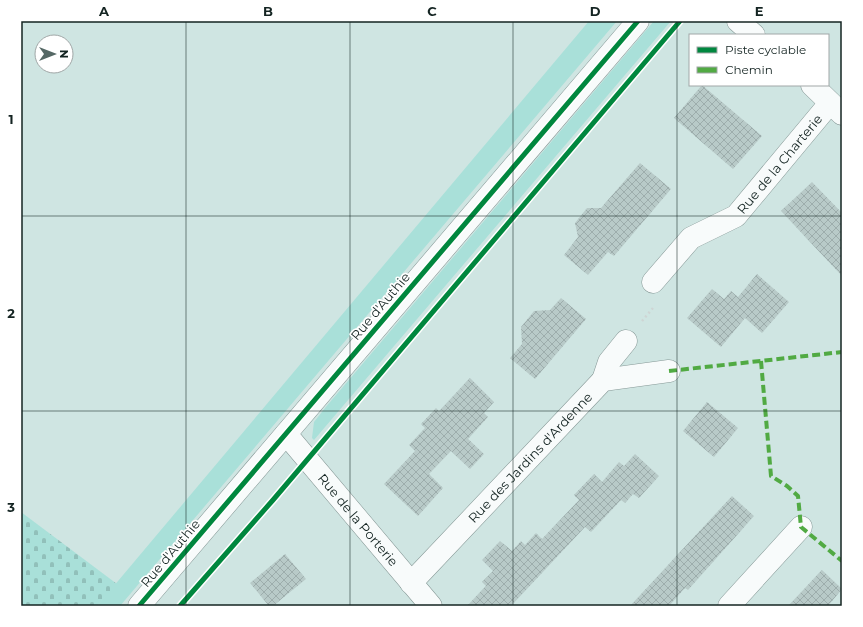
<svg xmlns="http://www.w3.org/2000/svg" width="863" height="627" viewBox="0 0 863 627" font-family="Montserrat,sans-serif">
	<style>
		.green { fill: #a9e0d9 }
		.cemetery { fill: url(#cemetery-stones) }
		.building { fill: url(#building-cross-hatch) }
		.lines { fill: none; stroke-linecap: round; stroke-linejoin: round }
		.minor-casing { stroke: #869896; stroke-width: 23 }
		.path { stroke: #ced5d4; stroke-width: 2.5; stroke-dasharray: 2 3; stroke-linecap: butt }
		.minor { stroke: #f8fbfb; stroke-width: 22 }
		.quiet { stroke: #51aa43; stroke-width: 4; stroke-dasharray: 8 4; stroke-linecap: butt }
		.cycleway-casing { stroke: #fff; stroke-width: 8 }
		.cycleway { stroke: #00873e; stroke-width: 5 }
		.grid { fill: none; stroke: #142422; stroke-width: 1; stroke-opacity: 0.55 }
		.labels { text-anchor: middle; stroke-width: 3.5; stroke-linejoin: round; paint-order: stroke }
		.street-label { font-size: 13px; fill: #142422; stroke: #fff }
		.neatline { fill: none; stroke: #142422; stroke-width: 1.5 }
		.grid-label { font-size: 13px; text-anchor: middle; font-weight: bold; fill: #142422 }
	</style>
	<defs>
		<pattern id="cemetery-stones" width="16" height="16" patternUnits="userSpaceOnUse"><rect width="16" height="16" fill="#a9e0d9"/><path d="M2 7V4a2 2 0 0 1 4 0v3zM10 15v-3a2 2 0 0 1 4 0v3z" fill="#91c0ba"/></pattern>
		<pattern id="building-cross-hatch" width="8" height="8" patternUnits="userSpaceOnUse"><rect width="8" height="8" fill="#b8cac8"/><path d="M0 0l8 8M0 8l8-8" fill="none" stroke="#9dadac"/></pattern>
	</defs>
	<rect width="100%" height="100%" fill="#cfe5e2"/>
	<!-- green -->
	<path class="green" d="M 589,21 L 617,21 L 120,606 L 97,606 Z
		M 654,21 L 671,21 L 314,440 L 312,438 L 314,422 L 325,408 Z"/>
	<!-- cemetery -->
	<path class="cemetery" d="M 21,512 L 117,584 L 97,606 L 21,606 Z"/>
	<!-- building -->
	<path class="building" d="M 702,85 L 762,136 L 733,169 L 674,118 Z
		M 640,163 L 671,189 L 614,256 L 608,252 L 588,275 L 564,255 L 578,237 L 575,223 L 587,208 L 601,208 Z
		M 812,182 L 842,213 L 842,276 L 781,211 Z
		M 757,274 L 789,302 L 762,333 L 745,318 L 721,347 L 687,318 L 712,289 L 724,299 L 731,291 L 738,297 Z
		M 561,298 L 586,319 L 535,379 L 510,358 L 522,344 L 521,327 L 534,311 L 550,310 Z
		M 470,378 L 494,402 L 484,413 L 488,417 L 468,439 L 465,436 L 484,454 L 470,469 L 451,451 L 429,474 L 443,488 L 418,516 L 384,484 L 415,451 L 409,445 L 425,428 L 421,424 L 436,408 L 439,411 Z
		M 707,402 L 738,428 L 714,457 L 683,431 Z
		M 635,454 L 659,476 L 639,498 L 633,494 L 625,503 L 621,500 L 591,532 L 585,527 L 511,606 L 467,606 L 486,586 L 482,582 L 493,571 L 482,560 L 500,541 L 512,551 L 521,541 L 525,545 L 536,533 L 542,539 L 579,500 L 574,495 L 594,474 L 602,482 L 619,462 L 624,466 Z
		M 732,496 L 754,516 L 688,590 L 685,588 L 669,606 L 630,606 Z
		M 285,554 L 306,579 L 273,606 L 269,606 L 250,583 Z
		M 822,570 L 842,589 L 828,606 L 788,606 Z"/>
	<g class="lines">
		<defs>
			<g id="minor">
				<path d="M 738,21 L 754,35"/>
				<path d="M 812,85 L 842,114"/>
				<path id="s1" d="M 653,282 L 691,238 L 736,216 L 830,103"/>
				<path d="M 603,380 L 609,362 L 626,341"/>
				<path id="s2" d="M 286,434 L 431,606"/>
				<path id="s3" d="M 411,583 L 603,380 L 669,371"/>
				<path d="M 139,606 L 638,21"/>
				<path d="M 729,606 L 801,527"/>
			</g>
		</defs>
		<!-- minor casing -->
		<use href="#minor" class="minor-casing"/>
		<!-- path -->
		<path class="path" d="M 642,321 L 653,308"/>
		<!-- minor -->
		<use href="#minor" class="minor"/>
		<!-- quiet -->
		<path class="quiet" d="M 761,361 L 771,476 L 787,486 L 798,496 L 801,527 L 842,561
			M 669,371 L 842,352"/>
		<defs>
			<path id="cycleway" d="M 139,606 L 638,21
				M 180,606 L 273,500 L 680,21"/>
		</defs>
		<!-- cycleway casing -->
		<use href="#cycleway" class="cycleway-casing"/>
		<!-- cycleway -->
		<use href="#cycleway" class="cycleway"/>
	</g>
	<!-- grid -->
	<path class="grid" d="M 186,21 L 186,606M 350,21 L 350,606M 513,21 L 513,606M 677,21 L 677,606M 21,216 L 842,216M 21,411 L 842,411"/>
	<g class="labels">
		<!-- street labels -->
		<g class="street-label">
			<text dy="5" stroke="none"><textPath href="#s1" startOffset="176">Rue de la Charterie</textPath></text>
			<text transform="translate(380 306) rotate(-50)" y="5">Rue d'Authie</text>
			<text dy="5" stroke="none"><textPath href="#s3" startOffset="173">Rue des Jardins d'Ardenne</textPath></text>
			<text dy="5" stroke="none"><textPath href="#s2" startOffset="112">Rue de la Porterie</textPath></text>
			<text transform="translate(170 553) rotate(-50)" y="5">Rue d'Authie</text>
		</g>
	</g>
	<!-- border -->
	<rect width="863" height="627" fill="none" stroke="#ffffff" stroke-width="44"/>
	<!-- legend -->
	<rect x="689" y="34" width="140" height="52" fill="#ffffff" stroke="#a1a7a7"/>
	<rect x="697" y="47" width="20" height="6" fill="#00873e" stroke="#a1a7a7"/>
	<text x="725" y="54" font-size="12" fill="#142422">Piste cyclable</text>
	<rect x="697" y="67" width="20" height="6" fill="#51aa43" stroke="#a1a7a7"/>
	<text x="725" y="74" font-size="12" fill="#142422">Chemin</text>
	<!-- north arrow -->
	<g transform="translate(54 54) rotate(90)"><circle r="19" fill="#ffffff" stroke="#a1a7a7"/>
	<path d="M0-3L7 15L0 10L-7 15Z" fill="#556865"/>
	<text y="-6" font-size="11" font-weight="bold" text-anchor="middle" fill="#142422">N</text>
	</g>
	<rect x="22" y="22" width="819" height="583" class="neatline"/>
	<g class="grid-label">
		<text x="104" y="16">A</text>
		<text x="268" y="16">B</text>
		<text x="432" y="16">C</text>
		<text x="595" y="16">D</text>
		<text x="759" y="16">E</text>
		<text x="11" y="124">1</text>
		<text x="11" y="318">2</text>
		<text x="11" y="512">3</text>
	</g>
</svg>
